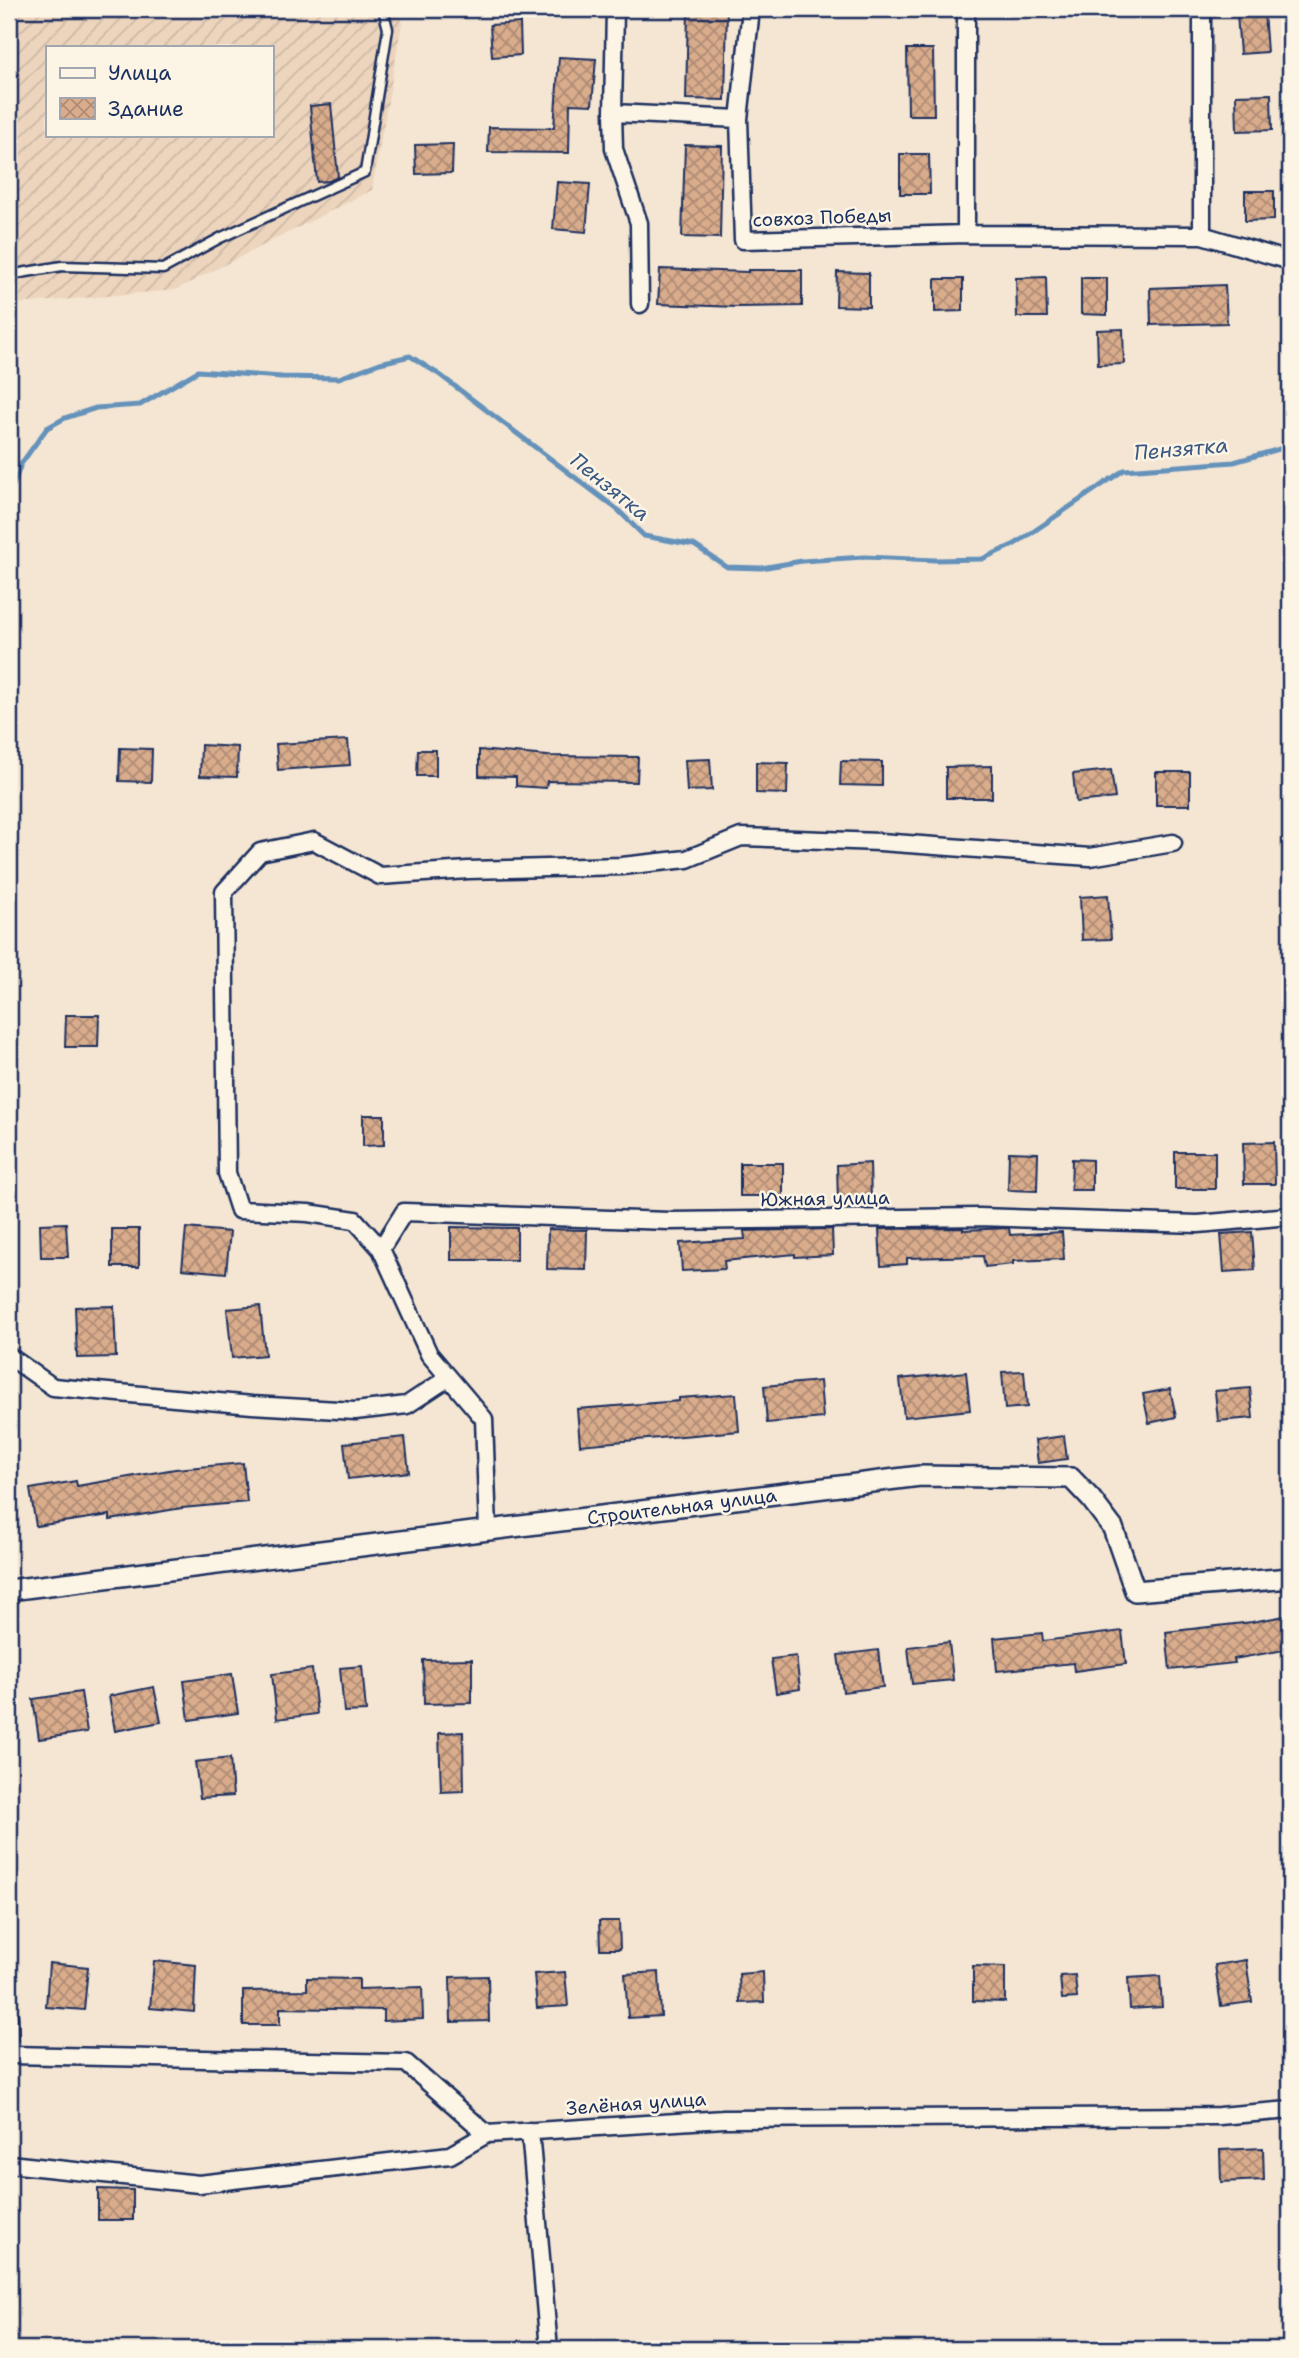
<svg xmlns="http://www.w3.org/2000/svg" width="1299" height="2358" viewBox="0 0 1299 2358" font-family="'Shantell Sans',sans-serif">
	<style>
		.industrial { fill: url(#industrial-furrows); fill-rule: evenodd }
		.lines { fill: none; stroke-linecap: round; stroke-linejoin: round }
		.stream { stroke: #6592ba; stroke-width: 5 }
		.building { fill: url(#building-cross-hatch); stroke: #1b2f5e; stroke-width: 2 }
		.service-casing { stroke: #1b2f5e; stroke-width: 13 }
		.minor-casing { stroke: #1b2f5e; stroke-width: 21 }
		.tertiary-casing { stroke: #1b2f5e; stroke-width: 24 }
		.service { stroke: #fcf5e5; stroke-width: 8 }
		.minor { stroke: #fcf5e5; stroke-width: 16 }
		.tertiary { stroke: #fcf5e5; stroke-width: 19 }
		.labels { text-anchor: middle; stroke-width: 5; stroke-linejoin: round; paint-order: stroke }
		.street-label { font-size: 19px; fill: #1b2f5e; stroke: #fcf5e5 }
		.water-label { font-size: 21px; font-style: italic; fill: #3a5884; stroke: #fcf5e5 }
	</style>
	<defs>
		<pattern id="industrial-furrows" width="10" height="10" patternUnits="userSpaceOnUse" patternTransform="scale(1.75)"><rect width="10" height="10" fill="#edd5bd"/><path d="M-1 1l2-2M0 10L10 0M9 11l2-2" fill="none" stroke="#cbb7a5"/></pattern>
		<pattern id="building-cross-hatch" width="8" height="8" patternUnits="userSpaceOnUse" patternTransform="scale(1.75)"><rect width="8" height="8" fill="#d9ac8b"/><path d="M0 0l8 8M0 8l8-8" fill="none" stroke="#af8c75"/></pattern>
	</defs>
	<rect width="100%" height="100%" fill="#f5e6d3"/>
	<filter id="ink" filterUnits="userSpaceOnUse"><feTurbulence type="fractalNoise" baseFrequency=".0143" numOctaves="2"/><feDisplacementMap in="SourceGraphic" scale="14" xChannelSelector="R" yChannelSelector="G"/><feConvolveMatrix kernelMatrix="1 2 1 2 8 2 1 2 1" color-interpolation-filters="sRGB"/></filter>
	<g filter="url(#ink)">
		<!-- industrial -->
		<path class="industrial" d="M 9,9 L 396,9 L 402,23 L 372,190 L 175,290 L 17,304 L 9,311 ZM 47,47 L 271,47 L 271,135 L 47,135 Z"/>
		<g class="lines">
			<!-- stream -->
			<path class="stream" d="M 9,497 L 21,464 L 47,428 L 65,418 L 96,408 L 140,405 L 198,371 L 282,377 L 339,378 L 380,363 L 410,356 L 440,375 L 618,510 L 644,536 L 694,545 L 727,567 L 761,568 L 802,561 L 864,557 L 935,560 L 982,559 L 1015,544 L 1124,470 L 1234,462 L 1290,446"/>
		</g>
		<!-- building -->
		<path class="building" d="M 688,10 L 727,10 L 725,100 L 686,99 Z
			M 1264,12 L 1267,52 L 1240,54 L 1237,14 Z
			M 520,23 L 521,55 L 492,57 L 490,25 Z
			M 907,49 L 933,49 L 934,115 L 908,115 Z
			M 559,57 L 596,59 L 592,105 L 570,104 L 569,153 L 488,152 L 489,127 L 554,128 Z
			M 1271,94 L 1272,130 L 1237,131 L 1236,95 Z
			M 331,104 L 338,177 L 329,181 L 317,182 L 310,106 Z
			M 453,144 L 452,173 L 416,174 L 415,145 Z
			M 685,145 L 722,146 L 720,238 L 682,237 Z
			M 900,154 L 929,154 L 930,194 L 900,194 Z
			M 557,182 L 590,184 L 586,232 L 553,229 Z
			M 1245,191 L 1274,191 L 1274,220 L 1245,221 Z
			M 660,269 L 748,272 L 748,270 L 802,270 L 802,306 L 737,307 L 658,304 Z
			M 837,272 L 869,273 L 869,307 L 836,306 Z
			M 1046,277 L 1047,317 L 1017,317 L 1016,278 Z
			M 1081,278 L 1107,278 L 1107,315 L 1081,314 Z
			M 935,279 L 963,279 L 963,311 L 935,312 Z
			M 1225,285 L 1227,323 L 1151,325 L 1150,288 Z
			M 1123,329 L 1124,364 L 1098,365 L 1097,330 Z
			M 348,740 L 350,765 L 278,770 L 276,744 Z
			M 201,745 L 238,747 L 237,777 L 200,776 Z
			M 120,748 L 152,749 L 151,782 L 119,781 Z
			M 418,750 L 436,750 L 436,776 L 417,776 Z
			M 479,750 L 548,756 L 638,757 L 637,782 L 547,781 L 546,788 L 516,786 L 516,777 L 479,776 Z
			M 710,759 L 712,790 L 687,791 L 685,760 Z
			M 841,761 L 882,762 L 882,786 L 840,785 Z
			M 756,762 L 788,763 L 787,794 L 756,793 Z
			M 992,766 L 992,798 L 946,798 L 946,767 Z
			M 1111,770 L 1115,798 L 1076,802 L 1073,774 Z
			M 1156,772 L 1190,772 L 1190,805 L 1156,805 Z
			M 1108,895 L 1111,939 L 1082,940 L 1080,897 Z
			M 66,1015 L 99,1015 L 98,1047 L 65,1047 Z
			M 363,1115 L 384,1115 L 384,1145 L 363,1146 Z
			M 1274,1142 L 1275,1184 L 1244,1184 L 1243,1143 Z
			M 1009,1152 L 1038,1153 L 1037,1191 L 1008,1190 Z
			M 1175,1152 L 1215,1152 L 1215,1189 L 1175,1189 Z
			M 1072,1159 L 1092,1160 L 1092,1190 L 1071,1190 Z
			M 740,1163 L 783,1163 L 783,1196 L 740,1196 Z
			M 870,1163 L 871,1200 L 838,1202 L 837,1165 Z
			M 66,1223 L 68,1257 L 41,1257 L 40,1224 Z
			M 451,1227 L 517,1228 L 517,1260 L 451,1260 Z
			M 186,1228 L 230,1232 L 226,1273 L 182,1269 Z
			M 963,1228 L 963,1230 L 1009,1228 L 1010,1235 L 1062,1232 L 1064,1259 L 1013,1261 L 1013,1264 L 985,1267 L 983,1256 L 907,1258 L 907,1264 L 881,1266 L 879,1229 Z
			M 112,1229 L 139,1229 L 139,1267 L 112,1267 Z
			M 548,1229 L 587,1230 L 586,1270 L 547,1269 Z
			M 832,1229 L 833,1255 L 795,1257 L 795,1254 L 724,1261 L 725,1269 L 682,1271 L 680,1243 L 745,1239 L 744,1231 Z
			M 1252,1232 L 1255,1270 L 1224,1272 L 1221,1234 Z
			M 114,1306 L 116,1357 L 77,1358 L 75,1307 Z
			M 260,1306 L 265,1355 L 232,1358 L 227,1309 Z
			M 1024,1371 L 1027,1407 L 1005,1409 L 1002,1372 Z
			M 966,1372 L 970,1410 L 904,1417 L 900,1379 Z
			M 820,1381 L 823,1418 L 767,1423 L 764,1386 Z
			M 1250,1388 L 1253,1418 L 1218,1421 L 1215,1391 Z
			M 1170,1389 L 1176,1417 L 1149,1423 L 1143,1394 Z
			M 736,1394 L 739,1431 L 580,1445 L 577,1409 L 679,1401 L 679,1398 Z
			M 1064,1436 L 1067,1459 L 1038,1463 L 1035,1440 Z
			M 405,1437 L 409,1472 L 348,1479 L 344,1443 Z
			M 243,1463 L 247,1502 L 182,1508 L 110,1520 L 110,1515 L 36,1526 L 30,1489 L 76,1481 L 77,1486 L 175,1469 Z
			M 1290,1615 L 1290,1649 L 1234,1659 L 1235,1663 L 1170,1670 L 1166,1632 L 1252,1622 Z
			M 1122,1631 L 1126,1664 L 1074,1671 L 1073,1663 L 997,1671 L 994,1638 L 1042,1633 L 1043,1641 Z
			M 949,1642 L 953,1680 L 912,1684 L 908,1647 Z
			M 878,1650 L 883,1687 L 843,1692 L 838,1655 Z
			M 796,1656 L 800,1689 L 776,1693 L 771,1659 Z
			M 472,1659 L 472,1703 L 424,1704 L 423,1660 Z
			M 362,1666 L 366,1711 L 344,1712 L 340,1668 Z
			M 312,1669 L 317,1714 L 277,1719 L 272,1674 Z
			M 232,1674 L 238,1713 L 189,1720 L 184,1681 Z
			M 154,1687 L 161,1722 L 115,1731 L 109,1696 Z
			M 81,1692 L 87,1732 L 39,1739 L 33,1699 Z
			M 463,1732 L 464,1791 L 441,1792 L 439,1733 Z
			M 230,1758 L 233,1796 L 200,1798 L 195,1762 Z
			M 599,1921 L 619,1921 L 620,1949 L 600,1949 Z
			M 1246,1960 L 1252,2002 L 1221,2006 L 1215,1965 Z
			M 154,1961 L 196,1965 L 194,2012 L 150,2008 Z
			M 49,1963 L 88,1967 L 84,2010 L 46,2007 Z
			M 973,1966 L 1005,1967 L 1005,2002 L 973,2001 Z
			M 565,1972 L 568,2006 L 537,2008 L 534,1974 Z
			M 659,1972 L 661,2016 L 628,2018 L 625,1974 Z
			M 763,1972 L 764,2002 L 740,2003 L 739,1974 Z
			M 1075,1975 L 1077,1998 L 1062,1999 L 1060,1976 Z
			M 488,1976 L 489,2021 L 451,2022 L 450,1977 Z
			M 1160,1976 L 1162,2007 L 1130,2009 L 1128,1978 Z
			M 307,1978 L 359,1979 L 359,1989 L 422,1987 L 423,2019 L 383,2021 L 383,2010 L 280,2008 L 280,2025 L 243,2025 L 243,1991 L 307,1990 Z
			M 1263,2148 L 1264,2180 L 1221,2182 L 1220,2150 Z
			M 98,2189 L 133,2190 L 133,2220 L 98,2220 Z"/>
		<g class="lines">
			<defs>
				<path id="service" d="M 9,275 L 62,266 L 163,269 L 220,238 L 365,172 L 388,29 L 383,9"/>
				<path id="minor" d="M 615,9 L 613,113 L 739,119
					M 751,9 L 739,119 L 743,240 L 966,234 L 1202,235
					M 966,9 L 966,234
					M 1202,9 L 1202,235 L 1290,261
					M 613,113 L 614,149 L 639,223 L 640,304
					M 381,1249 L 404,1212 L 669,1221 L 979,1217 L 1198,1224 L 1290,1216
					M 9,1356 L 53,1387 L 252,1405 L 355,1411 L 407,1405 L 448,1378
					M 488,1530 L 484,1419 L 429,1354 L 381,1249 L 355,1220 L 308,1213 L 239,1210 L 227,1173 L 224,892 L 260,852 L 314,841 L 380,876 L 468,870 L 622,866 L 687,859 L 741,837 L 880,842 L 1090,857 L 1173,843
					M 9,2017 L 10,2055 L 406,2063 L 487,2134 L 724,2119 L 1219,2116 L 1290,2110
					M 530,2131 L 549,2349
					M 9,2164 L 199,2184 L 450,2155 L 487,2134"/>
				<path id="tertiary" d="M 9,1590 L 920,1476 L 1071,1478 L 1091,1499 L 1113,1528 L 1135,1591 L 1290,1578"/>
			</defs>
			<!-- service casing -->
			<use href="#service" class="service-casing"/>
			<!-- minor casing -->
			<use href="#minor" class="minor-casing"/>
			<!-- tertiary casing -->
			<use href="#tertiary" class="tertiary-casing"/>
			<!-- service -->
			<use href="#service" class="service"/>
			<!-- minor -->
			<use href="#minor" class="minor"/>
			<!-- tertiary -->
			<use href="#tertiary" class="tertiary"/>
		</g>
	</g>
	<g class="labels">
		<!-- street labels -->
		<g class="street-label">
			<text transform="translate(822 217) rotate(-2)" y="7">совхоз Победы</text>
			<text transform="translate(825 1198) rotate(-1)" y="7">Южная улица</text>
			<text transform="translate(682 1506) rotate(-7)" y="7">Строительная улица</text>
			<text transform="translate(636 2103) rotate(-4)" y="7">Зелёная улица</text>
		</g>
		<!-- water labels -->
		<g class="water-label">
			<text transform="translate(1181 449) rotate(-5)" y="7">Пензятка</text>
			<text transform="translate(610 487) rotate(39)" y="7">Пензятка</text>
		</g>
	</g>
	<!-- margin -->
	<rect width="1299" height="2358" fill="none" stroke="#fcf5e5" stroke-width="35"/>
	<rect x="18" y="18" width="1264" height="2323" fill="none" stroke="#1b2f5e" stroke-width="2.5" filter="url(#ink)"/>
	<!-- legend -->
	<rect x="46" y="46" width="228" height="91" fill="#fcf5e5" stroke="#a2a6af" stroke-width="2"/>
	<rect x="60" y="68" width="35" height="10" fill="#fcf5e5" stroke="#a2a6af" stroke-width="2"/>
	<text x="108" y="80" font-size="21" fill="#1b2f5e">Улица</text>
	<rect x="60" y="98" width="35" height="21" fill="url(#building-cross-hatch)" stroke="#a2a6af" stroke-width="2"/>
	<text x="108" y="116" font-size="21" fill="#1b2f5e">Здание</text>
</svg>
